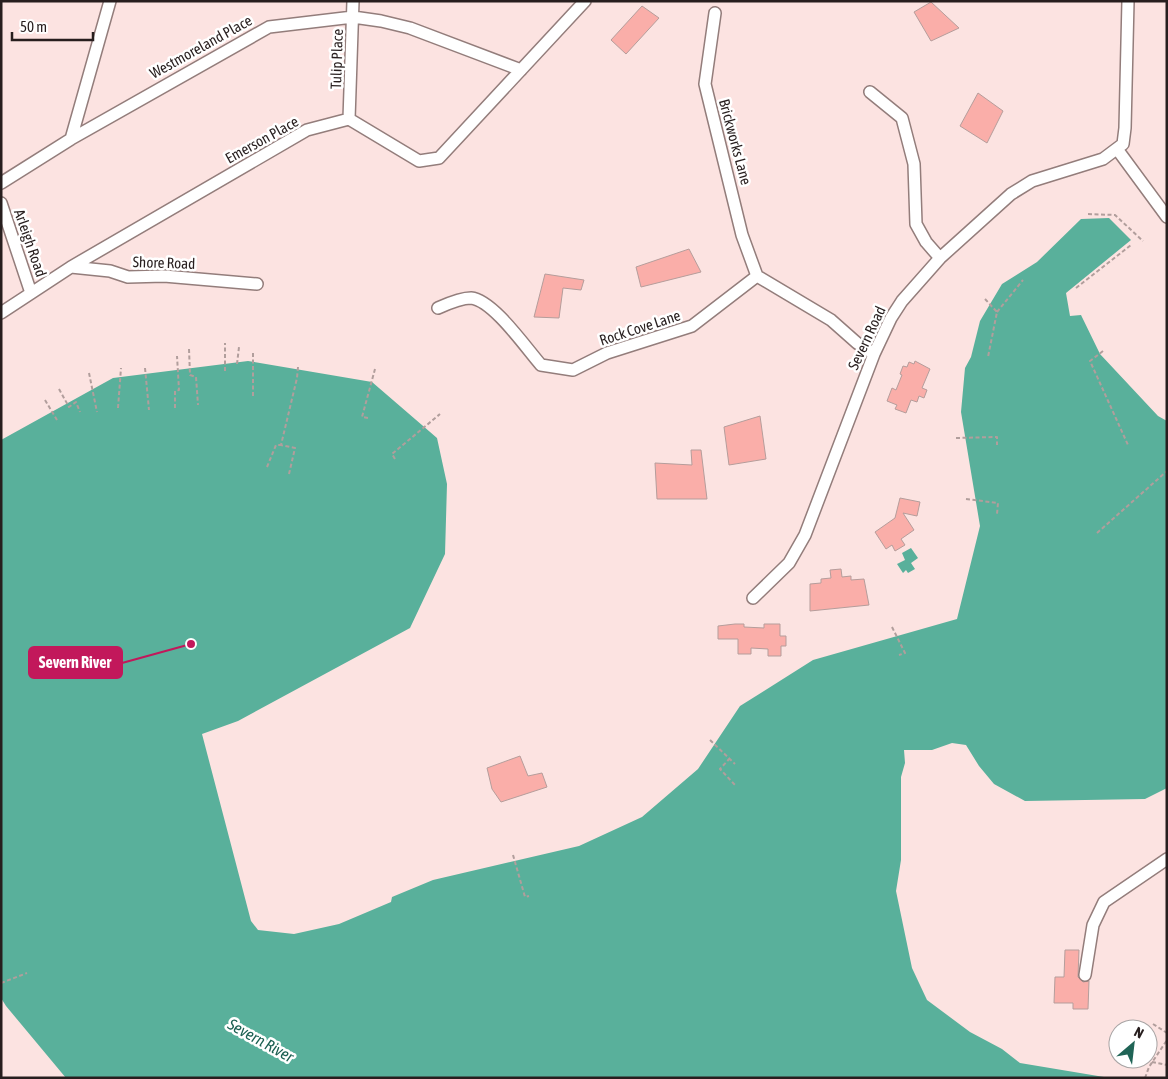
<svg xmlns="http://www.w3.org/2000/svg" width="1168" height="1079" viewBox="0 0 1168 1079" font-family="'Asap Condensed',sans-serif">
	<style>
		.water { fill: #59b09b }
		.building { fill: #faaea9; stroke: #b59d9b }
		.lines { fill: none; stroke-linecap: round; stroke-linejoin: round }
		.minor-casing { stroke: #937d7b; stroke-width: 14 }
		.path { stroke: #b19e9c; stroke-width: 2; stroke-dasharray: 4 2.5; stroke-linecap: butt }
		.minor { stroke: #fff; stroke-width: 11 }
		.labels { text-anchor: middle; stroke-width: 5; stroke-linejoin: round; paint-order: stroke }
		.street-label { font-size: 15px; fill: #271e1e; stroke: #fff }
		.water-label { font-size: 16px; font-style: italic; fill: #1b6052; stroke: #fff }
		.leader { fill: none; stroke: #c2185b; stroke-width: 2 }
		.callout-dot { fill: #c2185b; stroke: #fff; stroke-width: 2 }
		.callout { fill: #c2185b; stroke: #c2185b; stroke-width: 2 }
		.callout-label { font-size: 16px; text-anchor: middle; font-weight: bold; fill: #fff }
	</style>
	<rect width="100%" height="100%" fill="#fce3e1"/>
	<!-- water -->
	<path class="water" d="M 1109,218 L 1131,240 L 1066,293 L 1070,316 L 1081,315 L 1100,354 L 1158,416 L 1167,421 L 1167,788 L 1145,799 L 1025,801 L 994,784 L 979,766 L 966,745 L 952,743 L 932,750 L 904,750 L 905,763 L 901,777 L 901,860 L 896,891 L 912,968 L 927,1000 L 970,1032 L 1002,1049 L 1020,1063 L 1110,1078 L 66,1078 L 6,1006 L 1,998 L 1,440 L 113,378 L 248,361 L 372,382 L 437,438 L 447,484 L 445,554 L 410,628 L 238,721 L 202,734 L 251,921 L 258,930 L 294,934 L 339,924 L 391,902 L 392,897 L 433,880 L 579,846 L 642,817 L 698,769 L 740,706 L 813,660 L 957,619 L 980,526 L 961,412 L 965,368 L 971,357 L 980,321 L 1002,284 L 1037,262 L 1081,219 Z
		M 911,548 L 918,558 L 911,563 L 915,569 L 908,573 L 906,570 L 903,573 L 897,564 L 905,560 L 902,553 Z"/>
	<!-- building -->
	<path class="building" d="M 931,2 L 959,28 L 931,41 L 914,12 Z
		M 642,6 L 659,18 L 626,54 L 611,40 Z
		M 978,93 L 1003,111 L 987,143 L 960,126 Z
		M 689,249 L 701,272 L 641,287 L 636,267 Z
		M 545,274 L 584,280 L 581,290 L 563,288 L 559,318 L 534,317 Z
		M 915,361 L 930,369 L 922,388 L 927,390 L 924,398 L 919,396 L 917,402 L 911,400 L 906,413 L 895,409 L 897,405 L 887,401 L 892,388 L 896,390 L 902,375 L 900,374 L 903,366 L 907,367 L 909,362 L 914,364 Z
		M 760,416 L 766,459 L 729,465 L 724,427 Z
		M 691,450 L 701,450 L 707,499 L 657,499 L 655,463 L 692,465 Z
		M 900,498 L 920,502 L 917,516 L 903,513 L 914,530 L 901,539 L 905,545 L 895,551 L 892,545 L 886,549 L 875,532 L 895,518 Z
		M 841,569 L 842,577 L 851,576 L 851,580 L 864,579 L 869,605 L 810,611 L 810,584 L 821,583 L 821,579 L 831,578 L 830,570 Z
		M 735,624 L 744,624 L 744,627 L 764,628 L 764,624 L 780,624 L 780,636 L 786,636 L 786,646 L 781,646 L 781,656 L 768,656 L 768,649 L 751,648 L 751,654 L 738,654 L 738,639 L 718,639 L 718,626 Z
		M 520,756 L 528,776 L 542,773 L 547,787 L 501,802 L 492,789 L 487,768 Z
		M 1065,950 L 1079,950 L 1078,977 L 1083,982 L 1089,981 L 1088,1009 L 1073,1009 L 1073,1003 L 1054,1003 L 1055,977 L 1064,977 Z"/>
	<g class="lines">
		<defs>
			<path id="minor" d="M 715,13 L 705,84 L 742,235 L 757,276
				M 870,92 L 902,118 L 914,164 L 916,224 L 926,242 L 940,258
				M 349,119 L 353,1
				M 71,139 L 110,1
				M 1117,149 L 1167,217
				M 1,183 L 71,139 L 269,27 L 353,17 L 381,21 L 410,28 L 521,70
				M 1,203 L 31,293
				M 71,267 L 110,271 L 128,277 L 164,276 L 257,284
				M 757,276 L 831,320 L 857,343 L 874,354
				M 438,308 C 447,304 460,298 471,298 C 493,300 526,348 541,365 L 573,370 L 607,353 L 692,326 L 757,276
				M 1,313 L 71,267 L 307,130 L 349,119 L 419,161 L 439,158 L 585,1
				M 753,598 L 789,563 L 805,535 L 874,354 L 891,318 L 902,301 L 940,258 L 1011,194 L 1032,181 L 1103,159 L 1123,144 L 1125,128 L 1128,1
				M 1085,975 L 1093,925 L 1104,902 L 1167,859"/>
		</defs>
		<!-- minor casing -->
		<use href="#minor" class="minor-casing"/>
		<!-- path -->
		<path class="path" d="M 1088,214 L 1115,215 L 1143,241
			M 1076,288 L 1131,245
			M 985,299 L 997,312 L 988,357
			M 997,312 L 1023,280
			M 189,349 L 190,375 L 196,377 L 198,405
			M 1103,351 L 1090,361 L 1128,445
			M 237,364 L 239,347
			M 145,368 L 149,410
			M 225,371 L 225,343
			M 89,373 L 97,412
			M 59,389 L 69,407 L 76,402 L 80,412
			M 253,396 L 253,352
			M 45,400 L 57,420
			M 118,408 L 121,368
			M 175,408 L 175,391 L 179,390 L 177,356
			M 368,418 L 362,417 L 375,369
			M 956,438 L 997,437 L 997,445
			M 395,459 L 392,454 L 440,414
			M 267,467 L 276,445 L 281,445
			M 289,474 L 295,448 L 281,445 L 297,378 L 298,367
			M 966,499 L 998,503 L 997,514
			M 1097,533 L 1167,471
			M 892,627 L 905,653 L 899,655
			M 710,740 L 735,764
			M 730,758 L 720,769 L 735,785
			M 513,855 L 525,897 L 529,896
			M 1,983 L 27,973
			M 1153,1024 L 1167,1033
			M 1152,1062 L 1167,1065
			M 1145,1078 L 1149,1067 L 1167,1040"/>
		<!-- minor -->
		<use href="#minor" class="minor"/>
	</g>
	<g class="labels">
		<!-- street labels -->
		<g class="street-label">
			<text transform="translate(201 47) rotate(-29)" y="5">Westmoreland Place</text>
			<text transform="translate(337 59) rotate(-88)" y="5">Tulip Place</text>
			<text transform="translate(262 140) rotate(-29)" y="5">Emerson Place</text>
			<text transform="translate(735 142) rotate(75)" y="5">Brickworks Lane</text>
			<text transform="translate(30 243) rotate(71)" y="5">Arleigh Road</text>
			<text transform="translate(164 263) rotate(2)" y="5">Shore Road</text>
			<text transform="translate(640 328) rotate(-18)" y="5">Rock Cove Lane</text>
			<text transform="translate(867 338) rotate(-65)" y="5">Severn Road</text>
		</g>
		<!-- water labels -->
		<g class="water-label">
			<text transform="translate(261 1040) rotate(29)" y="6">Severn River</text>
		</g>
	</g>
	<!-- callouts -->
	<path class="leader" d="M191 644L122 663"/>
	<circle class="callout-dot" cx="191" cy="644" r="5"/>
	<rect class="callout" x="29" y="647" width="93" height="31" rx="5"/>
	<g class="callout-label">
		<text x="75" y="668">Severn River</text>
	</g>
	<!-- border -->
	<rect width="1168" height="1079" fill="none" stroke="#271e1e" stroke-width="5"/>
	<!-- north arrow -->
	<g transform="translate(1133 1044) rotate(28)"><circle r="24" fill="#ffffff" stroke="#a9a5a5"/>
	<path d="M0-4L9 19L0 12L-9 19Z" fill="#206456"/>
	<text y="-8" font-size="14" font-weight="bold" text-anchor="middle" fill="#271e1e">N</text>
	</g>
	<!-- scale -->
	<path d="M12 32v8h81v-8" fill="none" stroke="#271e1e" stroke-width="2.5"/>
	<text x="20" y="32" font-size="15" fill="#271e1e" stroke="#ffffff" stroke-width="4" paint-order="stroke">50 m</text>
</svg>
